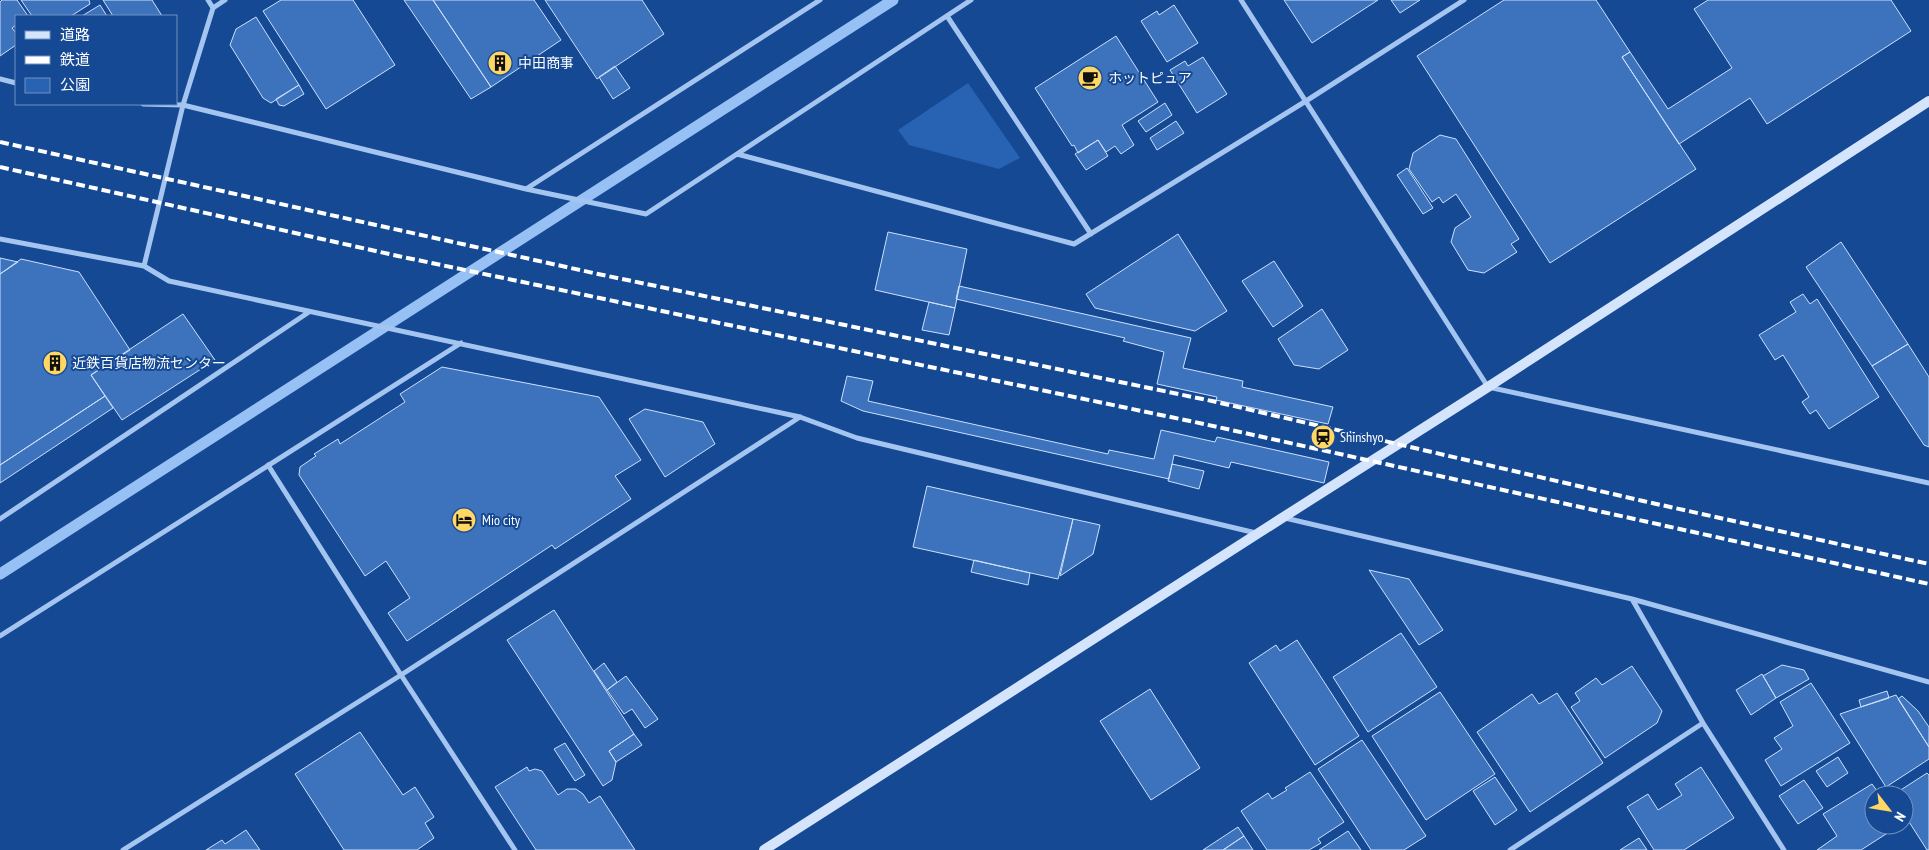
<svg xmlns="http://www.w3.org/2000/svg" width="1929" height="850" viewBox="0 0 1929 850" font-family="'PT Sans Narrow','Noto Sans JP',sans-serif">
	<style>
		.green { fill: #2862b3 }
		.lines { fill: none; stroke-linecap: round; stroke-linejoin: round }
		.stream { stroke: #97c0f4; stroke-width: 11 }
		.building { fill: #3d72bc; stroke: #cce0fc }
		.street { stroke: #a5c5f1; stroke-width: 5 }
		.secondary { stroke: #d3e4fc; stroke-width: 10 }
		.rail { stroke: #fff; stroke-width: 4; stroke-dasharray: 9 4; stroke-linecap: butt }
		.labels { text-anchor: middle; stroke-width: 4; stroke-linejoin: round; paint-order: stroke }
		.poi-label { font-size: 14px; fill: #fff; stroke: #154994; text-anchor: start }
	</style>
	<rect width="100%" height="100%" fill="#154994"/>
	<!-- green -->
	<path class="green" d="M 968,83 L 1020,158 L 999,169 L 909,145 L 898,130 Z"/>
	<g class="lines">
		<!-- stream -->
		<path class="stream" d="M 0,574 L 893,0"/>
	</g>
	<!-- building -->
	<path class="building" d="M 2,0 L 17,0 L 28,16 L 16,16 L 16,25 L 12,28 L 16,33 L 16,45 L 0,56 L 0,2 Z
		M 21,0 L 89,0 L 90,4 L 71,16 L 32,16 Z
		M 103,0 L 152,0 L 162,16 L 113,16 Z
		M 281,0 L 353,0 L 395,65 L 326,109 L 263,11 Z
		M 404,0 L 433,0 L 491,87 L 471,99 Z
		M 433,0 L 534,0 L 561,40 L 491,87 Z
		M 545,0 L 642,0 L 664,34 L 597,79 Z
		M 1284,0 L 1378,0 L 1312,43 Z
		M 1391,0 L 1420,0 L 1400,13 Z
		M 1504,0 L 1596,0 L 1630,52 L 1622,57 L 1696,169 L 1550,263 L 1417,56 Z
		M 1708,0 L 1891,0 L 1911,31 L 1767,124 L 1750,98 L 1679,144 L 1622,57 L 1630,52 L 1668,109 L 1732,68 L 1694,9 Z
		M 100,5 L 107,16 L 82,16 Z
		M 1174,5 L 1198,43 L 1167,62 L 1141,21 L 1157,11 L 1159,15 Z
		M 256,17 L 299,85 L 271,103 L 263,98 L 230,45 L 236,29 Z
		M 1116,36 L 1158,102 L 1122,125 L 1134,145 L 1121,154 L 1115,146 L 1106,152 L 1098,140 L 1078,153 L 1074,145 L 1072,146 L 1035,88 Z
		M 1203,57 L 1227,94 L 1197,113 L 1170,70 L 1185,61 L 1188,66 Z
		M 615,66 L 630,88 L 613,99 L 599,77 Z
		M 299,85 L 304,94 L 284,106 L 279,105 L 276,99 Z
		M 1165,103 L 1172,115 L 1146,132 L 1138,121 Z
		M 1176,121 L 1184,133 L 1157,150 L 1150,138 Z
		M 1440,135 L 1456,139 L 1519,239 L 1511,244 L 1517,252 L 1484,273 L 1468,270 L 1451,242 L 1455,228 L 1471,217 L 1456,194 L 1443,203 L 1439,197 L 1432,202 L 1409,169 L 1413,153 Z
		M 1098,140 L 1108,156 L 1086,170 L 1075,154 Z
		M 1407,168 L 1433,208 L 1423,214 L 1397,175 Z
		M 888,232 L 967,249 L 955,308 L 875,290 Z
		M 1178,234 L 1227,311 L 1195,331 L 1095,308 L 1086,294 Z
		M 1841,242 L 1908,344 L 1872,366 L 1806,267 Z
		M 0,258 L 18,262 L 0,274 Z
		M 21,259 L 79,272 L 130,350 L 91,375 L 105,396 L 0,465 L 0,274 Z
		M 1274,261 L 1303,306 L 1273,327 L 1242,281 Z
		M 959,286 L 1191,338 L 1183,368 L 1243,381 L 1242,387 L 1333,407 L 1328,424 L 1216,400 L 1217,397 L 1157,384 L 1164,352 L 1123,341 L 1125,338 L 956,299 Z
		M 1803,294 L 1810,304 L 1817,299 L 1879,397 L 1829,429 L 1816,410 L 1810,414 L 1802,402 L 1809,397 L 1783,355 L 1775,360 L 1759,335 L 1796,312 L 1790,302 Z
		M 929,302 L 955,308 L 949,335 L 922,330 Z
		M 1322,309 L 1348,350 L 1319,369 L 1294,365 L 1278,339 Z
		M 183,314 L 215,360 L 122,420 L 91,375 Z
		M 1908,344 L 1929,377 L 1929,447 L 1924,445 L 1872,366 Z
		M 442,367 L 599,397 L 641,460 L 615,476 L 631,499 L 555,549 L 552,545 L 407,641 L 388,613 L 410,598 L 386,561 L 365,576 L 299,475 L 300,467 L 316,456 L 314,454 L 338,439 L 340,444 L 405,402 L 400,394 Z
		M 847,376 L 873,381 L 868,401 L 1108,454 L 1109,450 L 1154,459 L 1161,430 L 1215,442 L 1217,437 L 1329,462 L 1324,483 L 1231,462 L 1229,468 L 1174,455 L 1169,479 L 863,411 L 841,401 Z
		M 105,396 L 113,408 L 0,483 L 0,465 Z
		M 645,409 L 703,422 L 715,444 L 665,477 L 629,419 Z
		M 1172,464 L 1204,471 L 1199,489 L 1168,481 Z
		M 927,486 L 1073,519 L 1058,579 L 913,547 Z
		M 1073,519 L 1100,525 L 1093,554 L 1060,576 Z
		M 974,560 L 1030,573 L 1028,585 L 971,572 Z
		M 1369,570 L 1409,579 L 1443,630 L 1419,645 Z
		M 554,610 L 634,734 L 609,751 L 616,762 L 612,780 L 603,786 L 507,640 Z
		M 1401,633 L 1437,687 L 1368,732 L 1333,677 Z
		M 1297,640 L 1359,736 L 1315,765 L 1249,663 L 1276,645 L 1280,651 Z
		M 604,663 L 617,682 L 607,690 L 594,671 Z
		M 1782,665 L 1804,670 L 1809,679 L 1776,698 L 1763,676 Z
		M 1632,666 L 1662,711 L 1657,723 L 1605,758 L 1571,707 L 1580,701 L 1575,693 L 1596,678 L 1602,685 Z
		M 1762,674 L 1776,698 L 1751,715 L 1736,690 Z
		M 626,676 L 658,719 L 645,728 L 632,709 L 624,714 L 607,690 Z
		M 1811,683 L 1850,743 L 1781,786 L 1765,760 L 1782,749 L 1774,738 L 1793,726 L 1780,702 Z
		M 1150,689 L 1200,768 L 1151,800 L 1100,721 Z
		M 1887,691 L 1889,698 L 1861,707 L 1859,700 Z
		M 1440,692 L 1495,774 L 1426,820 L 1372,736 Z
		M 1557,693 L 1603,763 L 1530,812 L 1477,732 L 1532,694 L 1539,704 Z
		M 1896,695 L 1929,747 L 1929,759 L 1886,787 L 1840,714 Z
		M 1902,696 L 1918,711 L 1929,727 L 1929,747 L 1898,699 Z
		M 360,732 L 403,795 L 415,787 L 434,817 L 425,823 L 434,838 L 417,850 L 344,850 L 295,774 Z
		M 634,734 L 642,745 L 616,762 L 609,751 Z
		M 1362,740 L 1426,836 L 1404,850 L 1371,850 L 1318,769 Z
		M 565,743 L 585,775 L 575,781 L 554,749 Z
		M 1838,757 L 1848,773 L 1827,787 L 1816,771 Z
		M 527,767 L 529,771 L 535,769 L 542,771 L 558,795 L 567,789 L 576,789 L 583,794 L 589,803 L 600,796 L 635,850 L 536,850 L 495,787 Z
		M 1701,767 L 1734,818 L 1684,850 L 1654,850 L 1627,807 L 1648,794 L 1658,810 L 1682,795 L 1675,784 Z
		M 1310,772 L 1344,822 L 1318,839 L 1321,843 L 1309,850 L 1267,850 L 1241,811 L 1268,793 L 1272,799 L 1287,790 L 1285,788 Z
		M 1927,773 L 1929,775 L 1929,850 L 1927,850 L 1904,814 L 1904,795 L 1893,795 Z
		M 1495,777 L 1517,810 L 1495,825 L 1473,791 Z
		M 1804,780 L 1823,808 L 1798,824 L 1779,796 Z
		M 1872,784 L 1880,795 L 1874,795 L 1874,825 L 1900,825 L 1861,850 L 1817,850 L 1837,836 L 1823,814 Z
		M 1238,827 L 1244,836 L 1223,850 L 1203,850 Z
		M 246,830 L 260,850 L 206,850 L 222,840 L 225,844 Z
		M 1348,831 L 1361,850 L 1319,850 Z
		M 1244,836 L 1253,850 L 1223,850 Z
		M 1639,838 L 1647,850 L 1620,850 Z"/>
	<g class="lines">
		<!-- street -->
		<path class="street" d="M 208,0 L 213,8 L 225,0
			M 1241,0 L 1488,387 L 1929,483
			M 213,8 L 183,105 L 526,189 L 820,0
			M 947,16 L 1091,234
			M 0,79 L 16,83
			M 143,104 L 183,105 L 144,266
			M 737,154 L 1074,244 L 1306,101 L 1464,0
			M 526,189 L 646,214 L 971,0
			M 0,239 L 144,266 L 169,281 L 800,417 L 857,438 L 1256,533
			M 268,465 L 401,675 L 800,417
			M 1285,518 L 1632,599 L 1929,682
			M 0,519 L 309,312
			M 1632,599 L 1703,723 L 1784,850
			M 0,636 L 461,343
			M 123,850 L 401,675 L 515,850
			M 1510,850 L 1703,723"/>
		<!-- secondary -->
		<path class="secondary" d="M 764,850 L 1282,518 L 1488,387 L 1929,101"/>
		<!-- rail -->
		<path class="rail" d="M 0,142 L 598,274 L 1212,401 L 1643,501 L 1929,564
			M 0,167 L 398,256 L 1204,424 L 1929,584"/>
	</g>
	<!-- icons -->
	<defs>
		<symbol id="building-disc" viewBox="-11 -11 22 22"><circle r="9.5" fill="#ffd765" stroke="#154994"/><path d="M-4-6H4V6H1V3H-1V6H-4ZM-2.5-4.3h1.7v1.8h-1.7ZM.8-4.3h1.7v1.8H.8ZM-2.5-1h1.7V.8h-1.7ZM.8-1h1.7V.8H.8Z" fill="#111"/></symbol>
		<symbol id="cafe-disc" viewBox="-11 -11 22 22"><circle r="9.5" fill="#ffd765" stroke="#154994"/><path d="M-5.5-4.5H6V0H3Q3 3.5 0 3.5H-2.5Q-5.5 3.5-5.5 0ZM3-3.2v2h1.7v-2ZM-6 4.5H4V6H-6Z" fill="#111"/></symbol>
		<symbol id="station-disc" viewBox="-11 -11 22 22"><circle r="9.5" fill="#ffd765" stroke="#154994"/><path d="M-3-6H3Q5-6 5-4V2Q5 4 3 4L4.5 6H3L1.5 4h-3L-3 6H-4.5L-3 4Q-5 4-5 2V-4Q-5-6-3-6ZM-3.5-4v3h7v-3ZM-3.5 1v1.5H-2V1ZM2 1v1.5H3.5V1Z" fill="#111"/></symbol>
		<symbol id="hotel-disc" viewBox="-11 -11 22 22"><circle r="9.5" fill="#ffd765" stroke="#154994"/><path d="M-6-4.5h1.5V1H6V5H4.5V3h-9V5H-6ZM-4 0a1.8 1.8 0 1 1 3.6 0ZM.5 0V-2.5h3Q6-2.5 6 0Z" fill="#111"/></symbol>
	</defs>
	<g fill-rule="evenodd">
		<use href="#building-disc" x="486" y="49" width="28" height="28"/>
		<use href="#cafe-disc" x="1076" y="64" width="28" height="28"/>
		<use href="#building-disc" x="41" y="349" width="28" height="28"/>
		<use href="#station-disc" x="1309" y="423" width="28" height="28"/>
		<use href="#hotel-disc" x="450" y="506" width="28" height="28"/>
	</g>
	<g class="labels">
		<!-- poi labels -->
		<g class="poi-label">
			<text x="518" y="68">中田商事</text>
			<text x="1108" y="83">ホットピュア</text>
			<text x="72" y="368">近鉄百貨店物流センター</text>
			<text x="1340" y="442">Shinshyo</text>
			<text x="482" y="525">Mio city</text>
		</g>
	</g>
	<!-- legend -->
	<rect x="15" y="15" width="162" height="90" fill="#154994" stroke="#7392bf"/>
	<rect x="25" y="31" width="25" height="8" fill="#d3e4fc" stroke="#7392bf"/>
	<text x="60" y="40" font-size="15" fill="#ffffff">道路</text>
	<rect x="25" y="56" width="25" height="8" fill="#ffffff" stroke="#7392bf"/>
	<text x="60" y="65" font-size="15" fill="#ffffff">鉄道</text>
	<rect x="25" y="78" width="25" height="15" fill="#2862b3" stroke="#7392bf"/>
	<text x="60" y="90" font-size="15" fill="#ffffff">公園</text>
	<!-- north arrow -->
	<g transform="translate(1889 810) rotate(121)"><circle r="24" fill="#154994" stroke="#7392bf"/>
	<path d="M0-4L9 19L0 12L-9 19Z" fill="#ffd765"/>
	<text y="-8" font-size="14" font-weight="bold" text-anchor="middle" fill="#ffffff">N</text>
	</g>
</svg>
